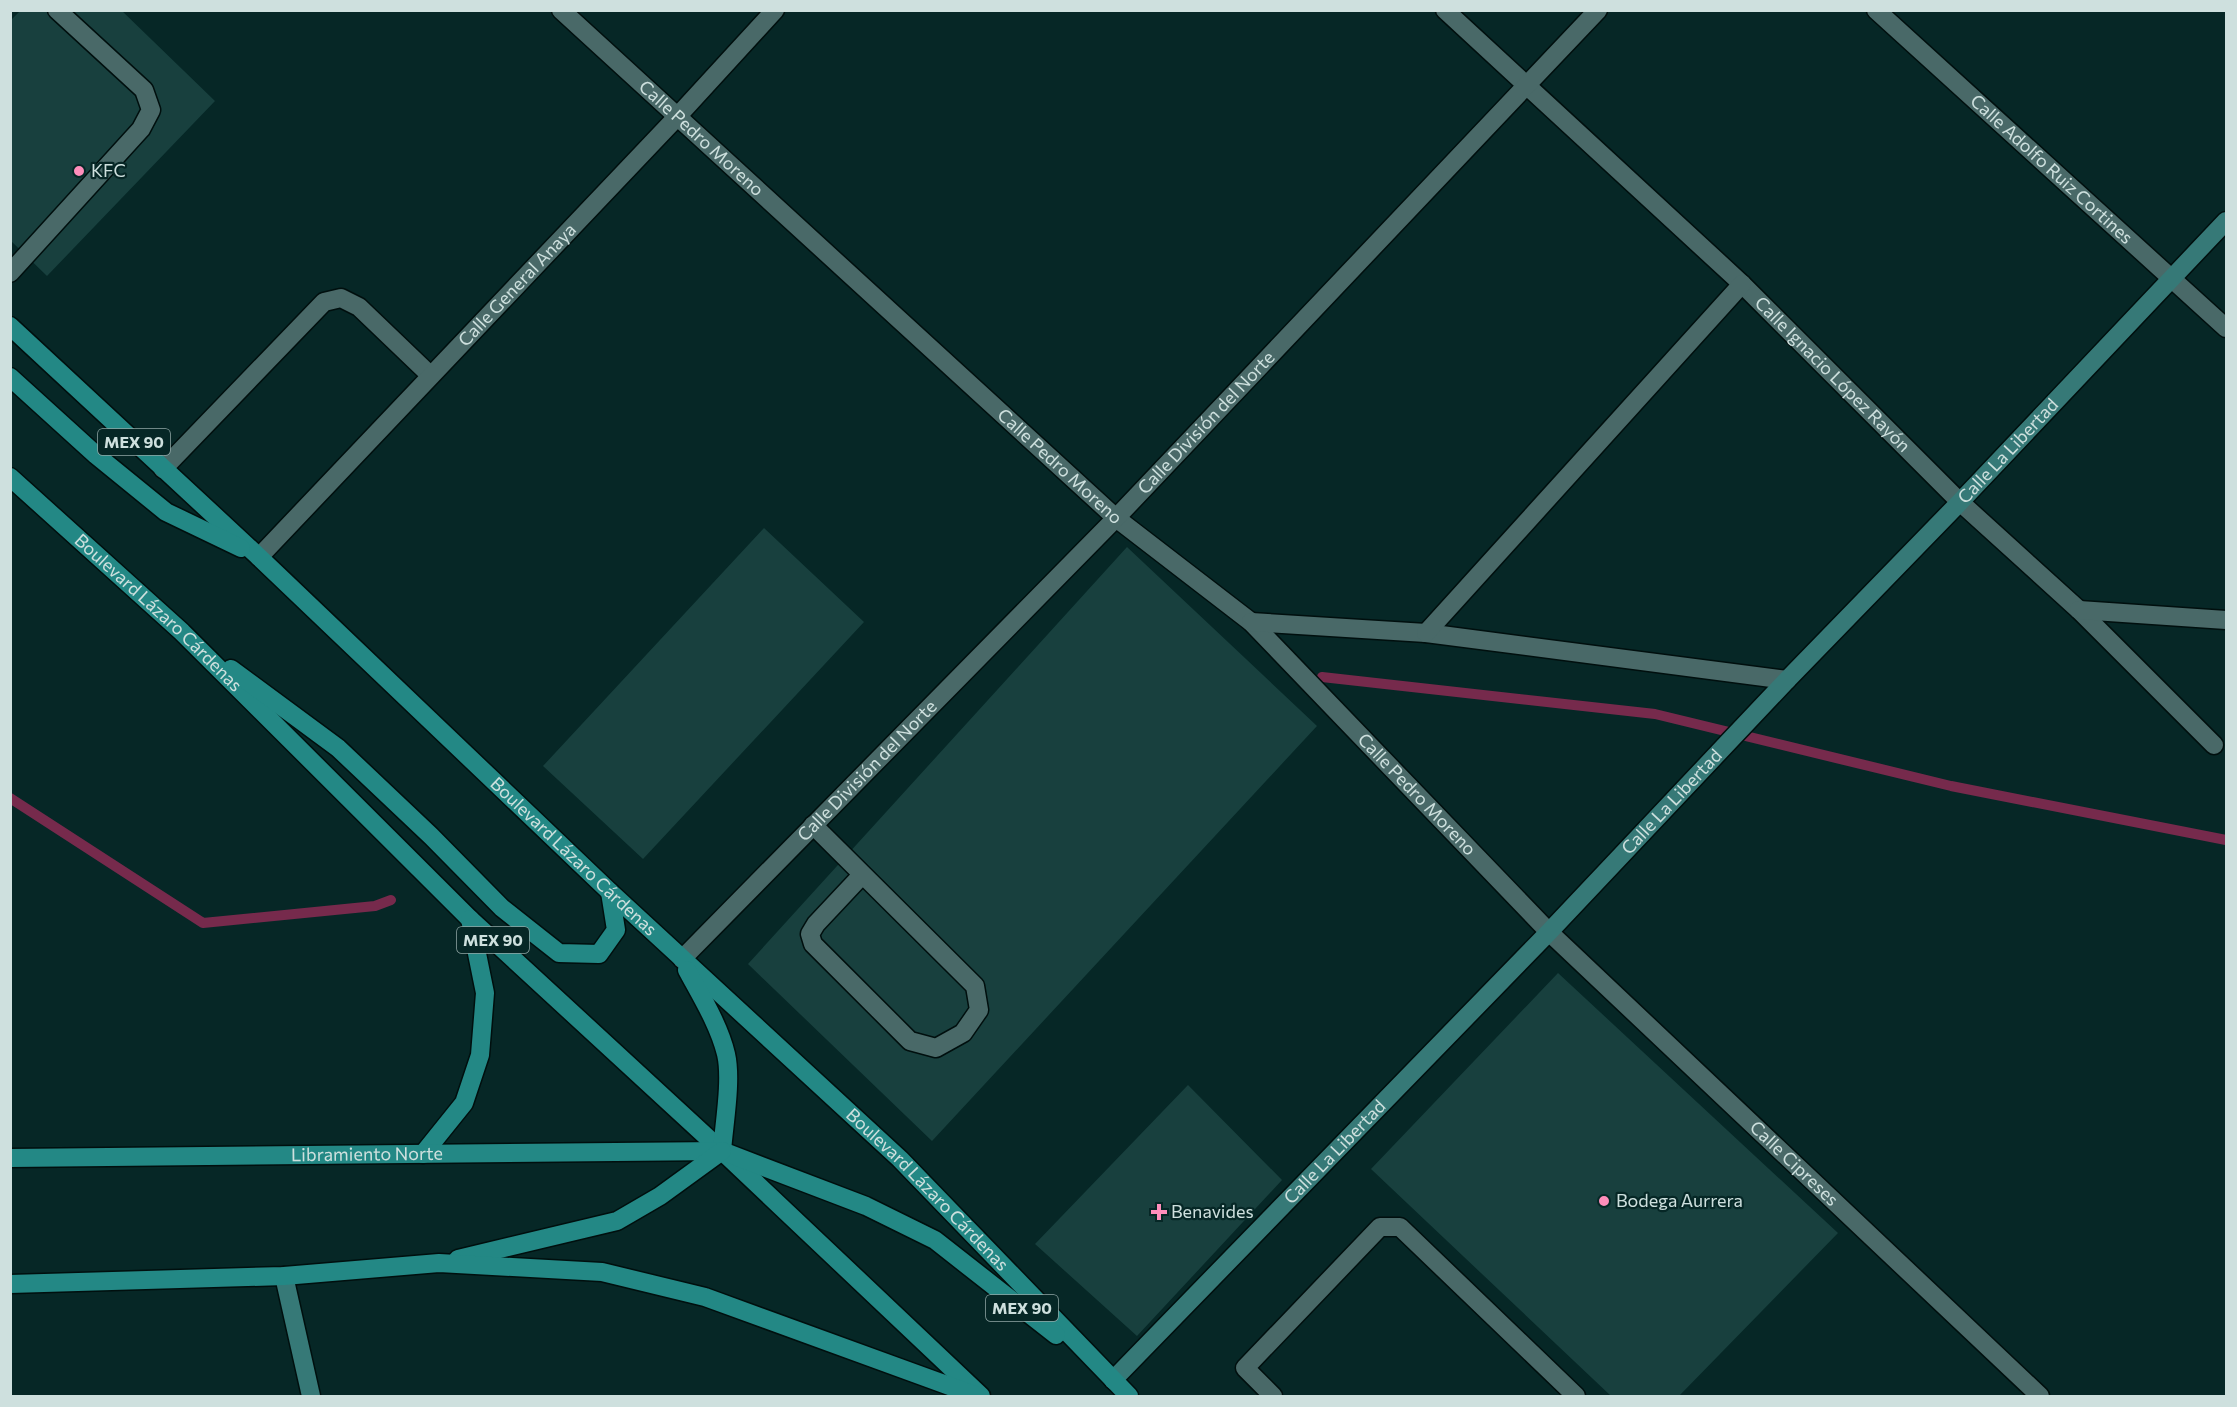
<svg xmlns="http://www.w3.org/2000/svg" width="2237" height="1407" viewBox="0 0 2237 1407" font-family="Commissioner,sans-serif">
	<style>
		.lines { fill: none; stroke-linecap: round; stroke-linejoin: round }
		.stream { stroke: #762a4c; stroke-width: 10 }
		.building { fill: #18403e }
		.lane-casing { stroke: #000f0e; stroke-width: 21 }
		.street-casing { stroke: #000f0e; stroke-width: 21 }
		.secondary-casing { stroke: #000f0e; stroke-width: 21 }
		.primary-casing { stroke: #000f0e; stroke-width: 21 }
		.lane { stroke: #496968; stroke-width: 18 }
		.street { stroke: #496968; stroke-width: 18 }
		.secondary { stroke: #367977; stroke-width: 18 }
		.primary { stroke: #238885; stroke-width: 18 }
		.poi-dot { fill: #ff8ebb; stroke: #062726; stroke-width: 2 }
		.labels { text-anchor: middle; stroke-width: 4.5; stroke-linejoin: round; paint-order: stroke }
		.shield { fill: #062726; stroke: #92a8a7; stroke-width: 1.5 }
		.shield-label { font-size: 16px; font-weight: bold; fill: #cee0de }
		.street-label { font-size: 18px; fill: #cee0de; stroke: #062726 }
		.poi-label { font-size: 18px; fill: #cee0de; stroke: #062726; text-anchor: start }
	</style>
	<rect width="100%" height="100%" fill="#062726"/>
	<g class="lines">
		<!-- stream -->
		<path class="stream" d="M 1322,677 L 1655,714 L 1951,786 L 2226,840
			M 10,798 L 203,923 L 375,906 L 391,900"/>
	</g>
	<!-- building -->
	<path class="building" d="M 21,10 L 121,10 L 215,101 L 47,276 L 10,240 L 10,21 Z
		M 764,528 L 864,622 L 643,859 L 543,766 Z
		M 1127,547 L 1317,726 L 932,1141 L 748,964 Z
		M 1558,973 L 1838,1233 L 1679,1396 L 1611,1396 L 1371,1169 Z
		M 1188,1085 L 1282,1180 L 1137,1336 L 1035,1244 Z"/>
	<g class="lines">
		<defs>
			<path id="lane" d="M 10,273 L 141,129 L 151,110 L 144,90 L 57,10
				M 163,469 L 324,302 L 341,298 L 359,307 L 430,375
				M 813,825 L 975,986 L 979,1010 L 963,1033 L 936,1048 L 910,1041 L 813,944 L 810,934 L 816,924 L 862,875
				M 1273,1396 L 1245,1368 L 1380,1227 L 1400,1227 L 1576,1396"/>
			<g id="street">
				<path id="s1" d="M 561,10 L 1116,518 L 1251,622 L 1549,932 L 2040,1396"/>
				<path id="s2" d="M 1445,10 L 1742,284 L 1960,502 L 2079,610 L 2214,745"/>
				<path id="s3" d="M 1876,10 L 2226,328"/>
				<path id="s4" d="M 259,557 L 676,118 L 775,10"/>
				<path d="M 2079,610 L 2226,620"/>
				<path d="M 1251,622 L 1426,633 L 1787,680"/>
				<path d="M 1426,633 L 1742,284"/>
				<path id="s5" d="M 682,959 L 1116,518 L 1598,10"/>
			</g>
			<g id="secondary">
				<path d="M 284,1276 L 311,1396"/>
				<path id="s6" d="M 1113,1380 L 1549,932 L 1787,680 L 1960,502 L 2226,221"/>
			</g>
			<g id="primary">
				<path id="s7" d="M 10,326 L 259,557 L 610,892 L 900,1159 L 1129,1396"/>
				<path d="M 10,377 L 96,455 L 166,512 L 241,548"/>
				<path id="s8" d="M 10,477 L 182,632 L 470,919 L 722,1151 L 981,1396"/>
				<path d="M 231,669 L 338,748 L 431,836 L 502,908 L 559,953 L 599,954 L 616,930 L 610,892"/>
				<path d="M 687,970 C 701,996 719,1025 726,1054 C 732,1080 724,1124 722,1151"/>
				<path d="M 423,1154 L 464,1103 L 480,1055 L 485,993 L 470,919"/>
				<path id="s9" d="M 10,1158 L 722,1151 L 866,1206 L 935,1240 L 1056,1335"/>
				<path d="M 458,1259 L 617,1221 L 660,1196 L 722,1151"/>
				<path d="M 10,1284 L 284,1276 L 439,1263 L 602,1272 L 705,1297 L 977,1396"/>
			</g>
		</defs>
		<!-- lane casing -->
		<use href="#lane" class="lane-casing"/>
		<!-- street casing -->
		<use href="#street" class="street-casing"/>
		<!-- secondary casing -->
		<use href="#secondary" class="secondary-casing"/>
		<!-- primary casing -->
		<use href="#primary" class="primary-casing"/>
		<!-- lane -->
		<use href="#lane" class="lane"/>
		<!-- street -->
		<use href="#street" class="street"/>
		<!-- secondary -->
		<use href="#secondary" class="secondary"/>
		<!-- primary -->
		<use href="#primary" class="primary"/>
	</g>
	<!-- markers -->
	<g class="poi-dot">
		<circle cx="79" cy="171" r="6"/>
		<circle cx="1604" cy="1201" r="6"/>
		<path d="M1156 1203h6v6h6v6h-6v6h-6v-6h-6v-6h6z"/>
	</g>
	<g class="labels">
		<!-- shield labels -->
		<g class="shield">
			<rect x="98" y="429" width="72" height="26" rx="4.5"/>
			<rect x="457" y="927" width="72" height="26" rx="4.5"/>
			<rect x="986" y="1295" width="72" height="26" rx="4.5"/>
		</g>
		<g class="shield-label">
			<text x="134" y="448">MEX 90</text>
			<text x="493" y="946">MEX 90</text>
			<text x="1022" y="1314">MEX 90</text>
		</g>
		<!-- street labels -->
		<g class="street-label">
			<text dy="6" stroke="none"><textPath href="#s1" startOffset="190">Calle Pedro Moreno</textPath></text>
			<text dy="6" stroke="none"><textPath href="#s3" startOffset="237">Calle Adolfo Ruiz Cortines</textPath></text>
			<text dy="6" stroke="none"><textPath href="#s4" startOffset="375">Calle General Anaya</textPath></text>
			<text dy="6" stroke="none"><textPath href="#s2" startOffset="532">Calle Ignacio López Rayón</textPath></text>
			<text dy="6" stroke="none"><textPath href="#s5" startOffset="750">Calle División del Norte</textPath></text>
			<text dy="6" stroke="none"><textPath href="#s6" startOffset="1290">Calle La Libertad</textPath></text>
			<text dy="6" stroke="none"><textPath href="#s1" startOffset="676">Calle Pedro Moreno</textPath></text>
			<text dy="6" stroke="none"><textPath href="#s8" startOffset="201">Boulevard Lázaro Cárdenas</textPath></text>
			<text dy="6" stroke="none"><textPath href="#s5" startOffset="264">Calle División del Norte</textPath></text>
			<text dy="6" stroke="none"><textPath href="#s1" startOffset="1162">Calle Pedro Moreno</textPath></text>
			<text dy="6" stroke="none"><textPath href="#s6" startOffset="804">Calle La Libertad</textPath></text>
			<text dy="6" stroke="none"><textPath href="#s7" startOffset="774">Boulevard Lázaro Cárdenas</textPath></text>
			<text dy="6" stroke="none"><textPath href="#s6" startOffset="318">Calle La Libertad</textPath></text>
			<text dy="6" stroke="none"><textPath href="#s9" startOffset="357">Libramiento Norte</textPath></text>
			<text dy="6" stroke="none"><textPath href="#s1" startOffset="1690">Calle Cipreses</textPath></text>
			<text dy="6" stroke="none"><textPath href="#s7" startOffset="1260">Boulevard Lázaro Cárdenas</textPath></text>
		</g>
		<!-- poi labels -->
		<g class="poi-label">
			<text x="91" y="177">KFC</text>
			<text x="1616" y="1207">Bodega Aurrera</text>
			<text x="1171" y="1218">Benavides</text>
		</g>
	</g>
	<!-- border -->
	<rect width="2237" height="1407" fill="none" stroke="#cee0de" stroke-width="24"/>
</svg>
